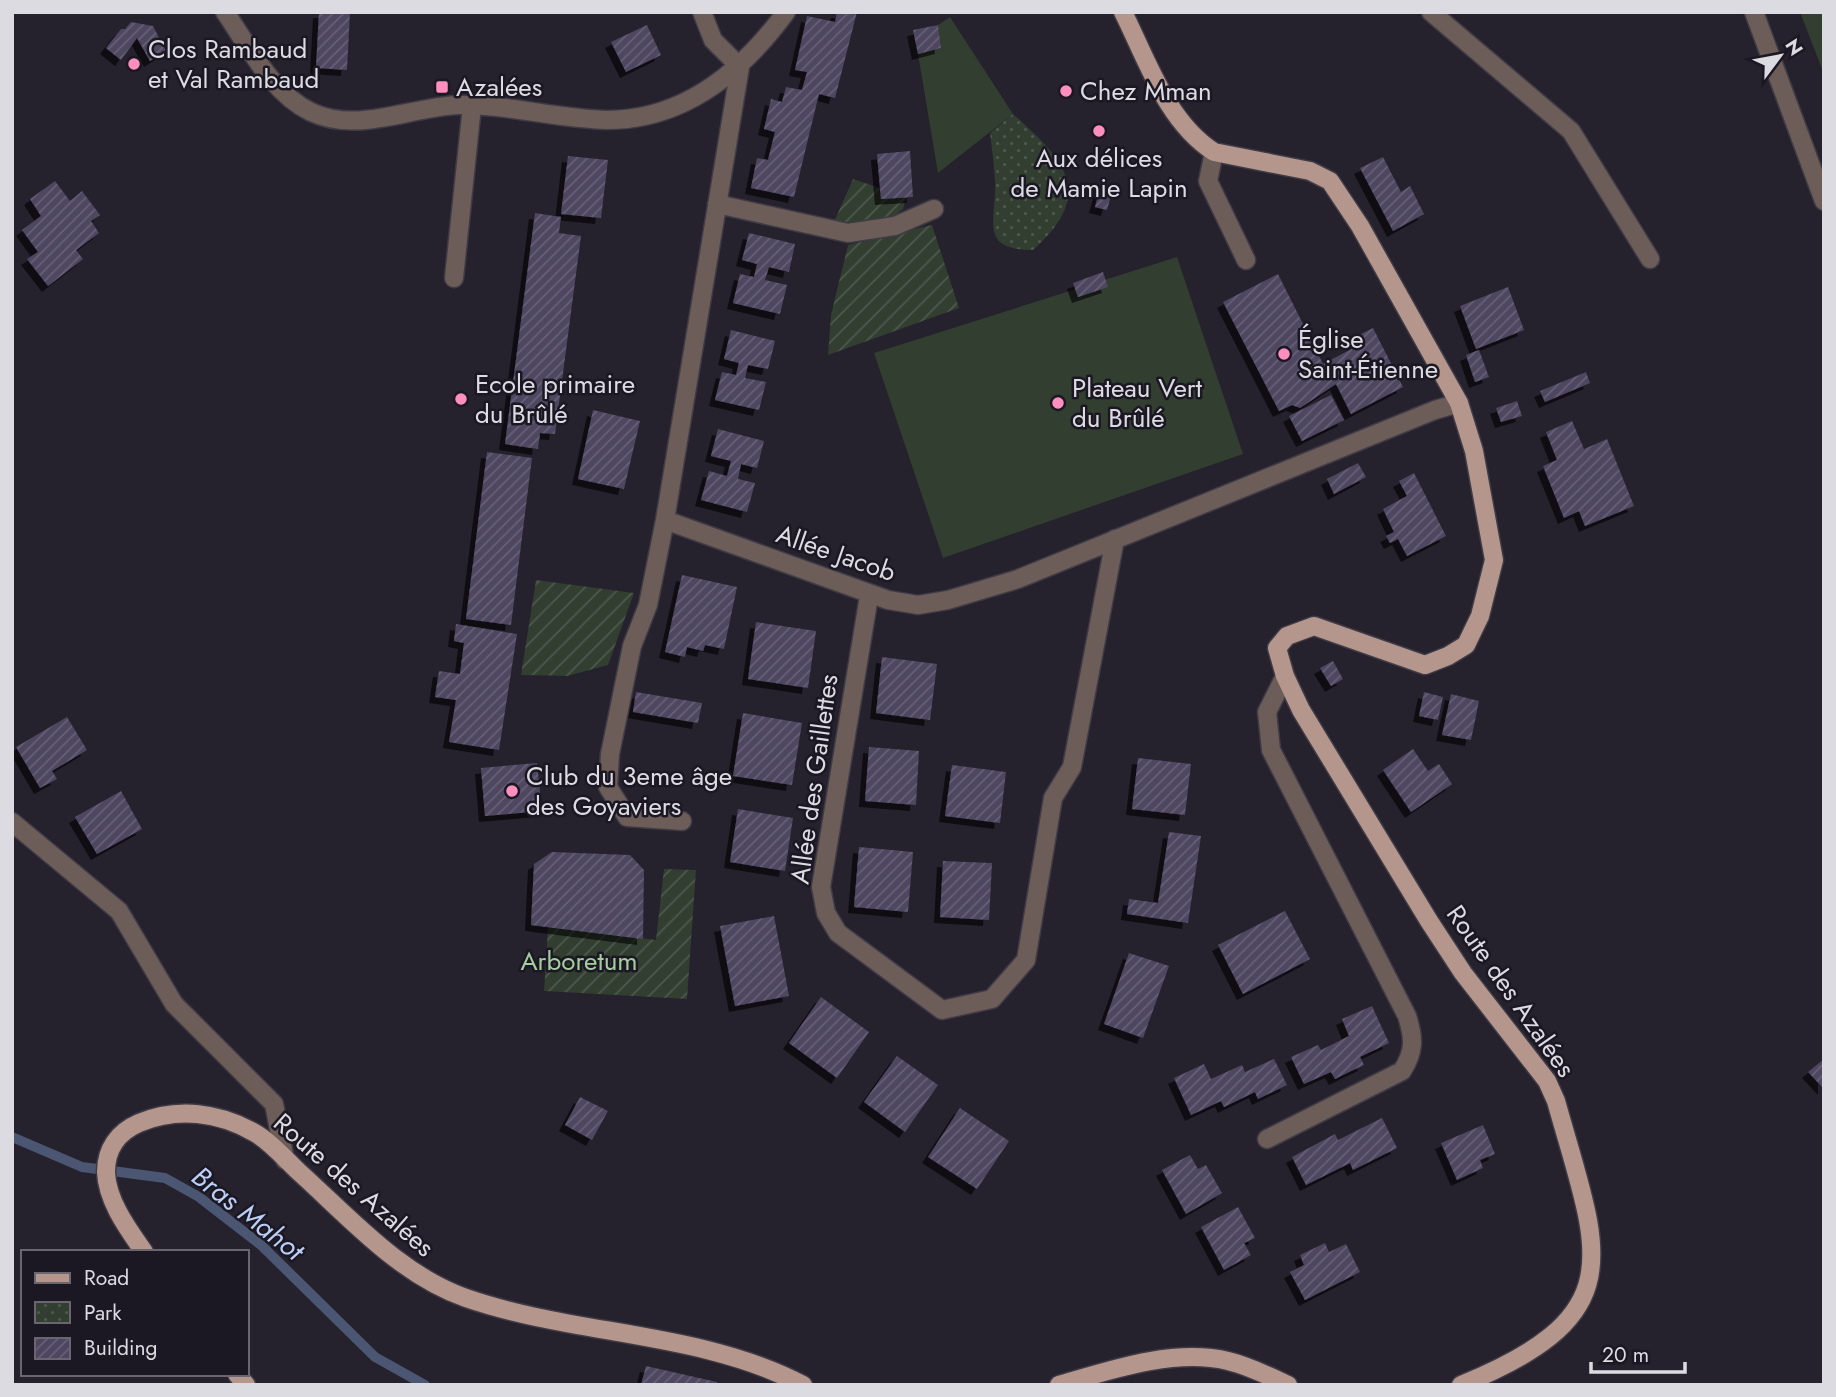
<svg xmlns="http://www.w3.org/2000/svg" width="1836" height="1397" viewBox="0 0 1836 1397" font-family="Jost,sans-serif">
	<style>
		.grass { fill: #313e30 }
		.park { fill: url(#park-dots) }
		.garden { fill: url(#garden-furrows) }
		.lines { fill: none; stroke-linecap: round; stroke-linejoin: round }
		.stream { stroke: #4b5772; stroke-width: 10 }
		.building { fill: url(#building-hatch); filter: url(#shadow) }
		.minor-casing { stroke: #3f3b46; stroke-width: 21 }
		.major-casing { stroke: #3f3b46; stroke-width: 21 }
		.minor { stroke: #6c5d58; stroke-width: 18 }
		.major { stroke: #b4968c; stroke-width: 18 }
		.poi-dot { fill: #fd8ebe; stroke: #1b1823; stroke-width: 2.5 }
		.labels { text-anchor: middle; stroke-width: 5; stroke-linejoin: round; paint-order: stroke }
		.poi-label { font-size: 26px; fill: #dddbe2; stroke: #1b1823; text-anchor: start }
		.street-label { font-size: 26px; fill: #dddbe2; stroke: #1b1823 }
		.park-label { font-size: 26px; fill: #a3cc9f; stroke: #1b1823 }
		.water-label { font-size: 28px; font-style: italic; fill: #bbcff7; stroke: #1b1823 }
	</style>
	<defs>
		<pattern id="park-dots" width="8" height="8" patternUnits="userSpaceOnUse" patternTransform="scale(1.75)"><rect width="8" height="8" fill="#313e30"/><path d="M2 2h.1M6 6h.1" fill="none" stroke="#4e594e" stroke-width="1.8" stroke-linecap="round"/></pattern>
		<pattern id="garden-furrows" width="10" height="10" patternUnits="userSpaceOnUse" patternTransform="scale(1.75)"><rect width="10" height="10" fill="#313e30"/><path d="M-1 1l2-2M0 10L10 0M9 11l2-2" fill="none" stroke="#4e594e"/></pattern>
		<pattern id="building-hatch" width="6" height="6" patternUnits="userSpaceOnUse" patternTransform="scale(1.75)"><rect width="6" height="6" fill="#4e4661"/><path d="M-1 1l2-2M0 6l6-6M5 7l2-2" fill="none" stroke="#676077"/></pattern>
		<filter id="shadow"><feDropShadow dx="-6" dy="6" stdDeviation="0" flood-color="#0009"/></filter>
	</defs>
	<rect width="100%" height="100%" fill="#25212d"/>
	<!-- grass -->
	<path class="grass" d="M 1800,12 L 1824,12 L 1824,74 Z
		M 950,17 L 1013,114 L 938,173 L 918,54 L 941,48 L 938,25 Z
		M 1177,257 L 1243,454 L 943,558 L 874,353 Z"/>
	<!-- park -->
	<path class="park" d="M 1013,114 C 1064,159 1097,193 1033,250 C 977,250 997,219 995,182 C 994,165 992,149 990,133 Z"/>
	<!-- garden -->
	<path class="garden" d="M 853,179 L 880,188 L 881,199 L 906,197 L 903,209 C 885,225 856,228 834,222 Z
		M 932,225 L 959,308 L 828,355 L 831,315 L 848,245 Z
		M 536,580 L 634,593 L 608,665 L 567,676 L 521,675 Z
		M 664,869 L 696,870 L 687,999 L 544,991 L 548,927 L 656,940 Z"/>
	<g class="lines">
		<!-- stream -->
		<path class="stream" d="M 12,1137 L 82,1167 L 165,1178 L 199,1197 L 261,1245 L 375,1357 L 425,1385"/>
	</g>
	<!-- building -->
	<path class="building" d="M 319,12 L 350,12 L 347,70 L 316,68 Z
		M 837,12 L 857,12 L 835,98 L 819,94 L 794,197 L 751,188 L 757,158 L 768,160 L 775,132 L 764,129 L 771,99 L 782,102 L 786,87 L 802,90 L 807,72 L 795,70 L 807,16 L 835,22 Z
		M 131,22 L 153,26 L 166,51 L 150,61 L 137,38 L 121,60 L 106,48 L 121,29 L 125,29 Z
		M 647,25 L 661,55 L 626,72 L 611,42 Z
		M 938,25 L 941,48 L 918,54 L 913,30 Z
		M 910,151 L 913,197 L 881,199 L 877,154 Z
		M 568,156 L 608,160 L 601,218 L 561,214 Z
		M 1383,157 L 1401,192 L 1410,186 L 1424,214 L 1393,231 L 1360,168 Z
		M 55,181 L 70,201 L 82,191 L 100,215 L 91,221 L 99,233 L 76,250 L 83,259 L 48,286 L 27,259 L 38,252 L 22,230 L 41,216 L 30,199 Z
		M 1100,189 L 1112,192 L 1107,210 L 1095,207 Z
		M 535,213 L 561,217 L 559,233 L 581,236 L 555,434 L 540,433 L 538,449 L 505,444 Z
		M 749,233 L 795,244 L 789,272 L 769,267 L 765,280 L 787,285 L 780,314 L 733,303 L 740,274 L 754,277 L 757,264 L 742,260 Z
		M 1103,272 L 1108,287 L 1078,297 L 1073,283 Z
		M 1278,274 L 1323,364 L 1361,344 L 1357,336 L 1373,328 L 1403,387 L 1351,414 L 1336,384 L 1300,408 L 1292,405 L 1279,411 L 1223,302 Z
		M 1508,287 L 1524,330 L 1476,349 L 1460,306 Z
		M 731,330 L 775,341 L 768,369 L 748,365 L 745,378 L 766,382 L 759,410 L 715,400 L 722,372 L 736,375 L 739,363 L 724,359 Z
		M 1479,350 L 1489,377 L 1475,382 L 1466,355 Z
		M 1586,372 L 1590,383 L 1545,402 L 1540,391 Z
		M 1331,395 L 1344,420 L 1302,441 L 1289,416 Z
		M 1517,401 L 1522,416 L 1501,422 L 1496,408 Z
		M 593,410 L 640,421 L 624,489 L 578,479 Z
		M 1572,421 L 1584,449 L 1607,439 L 1634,506 L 1585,526 L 1579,511 L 1564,518 L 1543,466 L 1557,460 L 1546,432 Z
		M 718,429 L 764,441 L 757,468 L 741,464 L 738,479 L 755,483 L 747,512 L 701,500 L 709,471 L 727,476 L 731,461 L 711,456 Z
		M 487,452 L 532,458 L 511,625 L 466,619 Z
		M 1358,463 L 1366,477 L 1334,494 L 1327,479 Z
		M 1414,473 L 1446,536 L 1407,556 L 1398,539 L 1390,543 L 1386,536 L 1394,532 L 1383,509 L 1407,496 L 1399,481 Z
		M 682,575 L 737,587 L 724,649 L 705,645 L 703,651 L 687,647 L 685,657 L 665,652 Z
		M 756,622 L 816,631 L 808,688 L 748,679 Z
		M 456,624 L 517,634 L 499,750 L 449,742 L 456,700 L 435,697 L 439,671 L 460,674 L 464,643 L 454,641 Z
		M 882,657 L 937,664 L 930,720 L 876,713 Z
		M 1333,661 L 1343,679 L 1331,686 L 1320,668 Z
		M 636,692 L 702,703 L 698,723 L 633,712 Z
		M 1424,692 L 1443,697 L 1438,720 L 1419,716 Z
		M 1451,694 L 1479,701 L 1471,740 L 1442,735 Z
		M 743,713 L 802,723 L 792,785 L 733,776 Z
		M 67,717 L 87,750 L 52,771 L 57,779 L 40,788 L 16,747 Z
		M 869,747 L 919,751 L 916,805 L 865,801 Z
		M 1413,749 L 1428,771 L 1439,764 L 1452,784 L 1411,812 L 1383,770 Z
		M 1138,758 L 1191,764 L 1185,815 L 1132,809 Z
		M 537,763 L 542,811 L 485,816 L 481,768 Z
		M 952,765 L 1006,772 L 1000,823 L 945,816 Z
		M 121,791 L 142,829 L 97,854 L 75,817 Z
		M 738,809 L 793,818 L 785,871 L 730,862 Z
		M 1169,832 L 1201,836 L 1188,923 L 1127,914 L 1129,899 L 1158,903 Z
		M 859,847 L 913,852 L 908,912 L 854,907 Z
		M 552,852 L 630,855 L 644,870 L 643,939 L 531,925 L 534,864 Z
		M 943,861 L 992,863 L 989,920 L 940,917 Z
		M 1285,911 L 1310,959 L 1243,994 L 1218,945 Z
		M 774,916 L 789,996 L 735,1006 L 720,926 Z
		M 1129,953 L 1169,966 L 1143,1038 L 1104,1024 Z
		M 821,997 L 869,1032 L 837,1078 L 789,1043 Z
		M 1372,1006 L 1389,1043 L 1360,1057 L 1364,1065 L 1347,1073 L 1335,1079 L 1331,1072 L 1304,1084 L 1291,1057 L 1318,1045 L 1321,1050 L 1349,1036 L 1342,1019 Z
		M 897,1056 L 938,1085 L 905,1132 L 864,1102 Z
		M 1274,1059 L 1287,1085 L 1258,1099 L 1255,1092 L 1224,1107 L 1221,1101 L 1191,1115 L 1174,1078 L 1204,1064 L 1211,1079 L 1242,1065 L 1245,1072 Z
		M 1824,1059 L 1824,1089 L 1808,1072 Z
		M 580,1097 L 608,1111 L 592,1140 L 565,1125 Z
		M 960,1108 L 1009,1141 L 977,1189 L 928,1157 Z
		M 1382,1118 L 1397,1148 L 1353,1170 L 1350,1163 L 1306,1185 L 1292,1157 L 1335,1134 L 1338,1140 Z
		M 1483,1125 L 1495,1154 L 1480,1160 L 1483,1168 L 1457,1180 L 1441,1143 Z
		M 1190,1155 L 1198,1169 L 1206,1165 L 1222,1193 L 1186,1214 L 1162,1170 Z
		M 1238,1207 L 1255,1238 L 1244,1243 L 1251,1255 L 1224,1270 L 1201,1227 Z
		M 1325,1243 L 1329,1252 L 1346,1244 L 1360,1272 L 1305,1300 L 1290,1272 L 1304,1265 L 1300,1255 Z
		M 646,1366 L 717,1382 L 716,1385 L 641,1385 Z"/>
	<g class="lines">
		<defs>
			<path id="minor" d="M 225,12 C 249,47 272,93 311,112 C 358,134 410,107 458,105 C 507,104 557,119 607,120 C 684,120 742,72 786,12
				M 702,12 L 713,40 L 740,67
				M 1431,12 L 1571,131 L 1650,259
				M 1754,12 L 1824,201
				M 1214,152 L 1208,181 L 1246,260
				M 717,204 L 848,233 L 895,226 L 934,209
				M 454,278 L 472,106
				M 665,520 L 888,600 L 918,605 L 948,600 L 1018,579 L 1435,410 L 1459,403
				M 869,596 L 821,887 L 826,913 L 838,933 L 942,1010 L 992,999 L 1026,960 L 1053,798 L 1072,767 L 1115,539
				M 682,821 L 627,817 L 608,787 L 610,754 L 632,646 L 648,605 L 665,520 L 740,67
				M 12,822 L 119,911 L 174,1004 L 274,1104 L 285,1160
				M 1267,1139 L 1402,1071 C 1415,1051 1414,1038 1407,1016 L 1271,750 L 1267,712 L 1285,676"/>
			<path id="major" d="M 1123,12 C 1147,60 1167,122 1214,152 L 1310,171 L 1330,181 L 1360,226 L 1459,403 L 1474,451 L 1494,560 L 1480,616 L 1466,645 L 1448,656 L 1425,665 L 1314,626 L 1287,636 L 1277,648 L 1285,676 L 1301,710 L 1429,921 L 1463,973 L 1547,1081 L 1556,1101 C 1599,1254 1635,1314 1461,1385
				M 144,1252 C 128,1229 107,1201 106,1172 C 106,1149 118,1132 139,1123 C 177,1107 219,1112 255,1133 C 271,1142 285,1159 299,1172 C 350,1218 400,1275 466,1298 C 576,1336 700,1331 803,1385
				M 237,1374 L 246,1385
				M 1059,1385 C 1110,1370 1174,1348 1228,1361 C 1249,1366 1269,1376 1288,1385"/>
		</defs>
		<!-- minor casing -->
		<use href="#minor" class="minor-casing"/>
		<!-- major casing -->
		<use href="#major" class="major-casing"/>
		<!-- minor -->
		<use href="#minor" class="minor"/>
		<!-- major -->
		<use href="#major" class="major"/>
	</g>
	<!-- markers -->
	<g class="poi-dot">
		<circle cx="134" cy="64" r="7"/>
		<rect x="435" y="80" width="14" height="14" rx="3.5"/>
		<circle cx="1066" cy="91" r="7"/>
		<circle cx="1099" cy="131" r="7"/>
		<circle cx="1284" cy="354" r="7"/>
		<circle cx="461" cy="399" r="7"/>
		<circle cx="1058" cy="403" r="7"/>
		<circle cx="512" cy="791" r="7"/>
	</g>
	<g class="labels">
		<!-- poi labels -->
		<g class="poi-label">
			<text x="148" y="58">Clos Rambaud<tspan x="148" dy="30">et Val Rambaud</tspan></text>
			<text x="456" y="96">Azalées</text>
			<text x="1080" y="100">Chez Mman</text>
			<text x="1099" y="167" text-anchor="middle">Aux délices<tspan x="1099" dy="30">de Mamie Lapin</tspan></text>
			<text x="1298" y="348">Église<tspan x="1298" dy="30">Saint-Étienne</tspan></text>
			<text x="475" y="393">Ecole primaire<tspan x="475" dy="30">du Brûlé</tspan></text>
			<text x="1072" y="397">Plateau Vert<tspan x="1072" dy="30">du Brûlé</tspan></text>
			<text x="526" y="785">Club du 3eme âge<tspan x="526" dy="30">des Goyaviers</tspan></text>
		</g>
		<!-- street labels -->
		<g class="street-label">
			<text transform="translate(836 553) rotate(19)" y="9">Allée Jacob</text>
			<text transform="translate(814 779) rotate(-82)" y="9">Allée des Gaillettes</text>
			<text transform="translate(1511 991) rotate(55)" y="9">Route des Azalées</text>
			<text transform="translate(354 1185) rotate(41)" y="9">Route des Azalées</text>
		</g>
		<!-- park labels -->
		<g class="park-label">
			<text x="579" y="970">Arboretum</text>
		</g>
		<!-- water labels -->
		<g class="water-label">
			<text transform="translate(248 1213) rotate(38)" y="10">Bras Mahot</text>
		</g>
	</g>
	<!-- border -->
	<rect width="1836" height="1397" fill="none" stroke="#dddbe2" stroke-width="28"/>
	<!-- legend -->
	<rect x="21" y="1250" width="228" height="126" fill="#1b1823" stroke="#69666f" stroke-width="2"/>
	<rect x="35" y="1273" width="35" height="10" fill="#b4968c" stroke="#69666f" stroke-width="2"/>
	<text x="84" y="1285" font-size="21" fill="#dddbe2">Road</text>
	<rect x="35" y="1302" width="35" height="21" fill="url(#park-dots)" stroke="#69666f" stroke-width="2"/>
	<text x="84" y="1320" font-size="21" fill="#dddbe2">Park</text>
	<rect x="35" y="1338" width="35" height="21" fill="url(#building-hatch)" stroke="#69666f" stroke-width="2"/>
	<text x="84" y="1355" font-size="21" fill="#dddbe2">Building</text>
	<!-- north arrow -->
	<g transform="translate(1780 56) rotate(58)" stroke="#1b1823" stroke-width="5" paint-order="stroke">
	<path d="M0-5L12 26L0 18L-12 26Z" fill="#dddbe2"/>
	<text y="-10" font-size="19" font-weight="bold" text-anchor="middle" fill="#dddbe2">N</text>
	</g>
	<!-- scale -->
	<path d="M1591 1362v10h94v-10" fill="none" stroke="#dddbe2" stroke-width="3.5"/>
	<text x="1602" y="1362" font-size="21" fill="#dddbe2" stroke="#1b1823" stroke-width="5" paint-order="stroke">20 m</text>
</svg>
